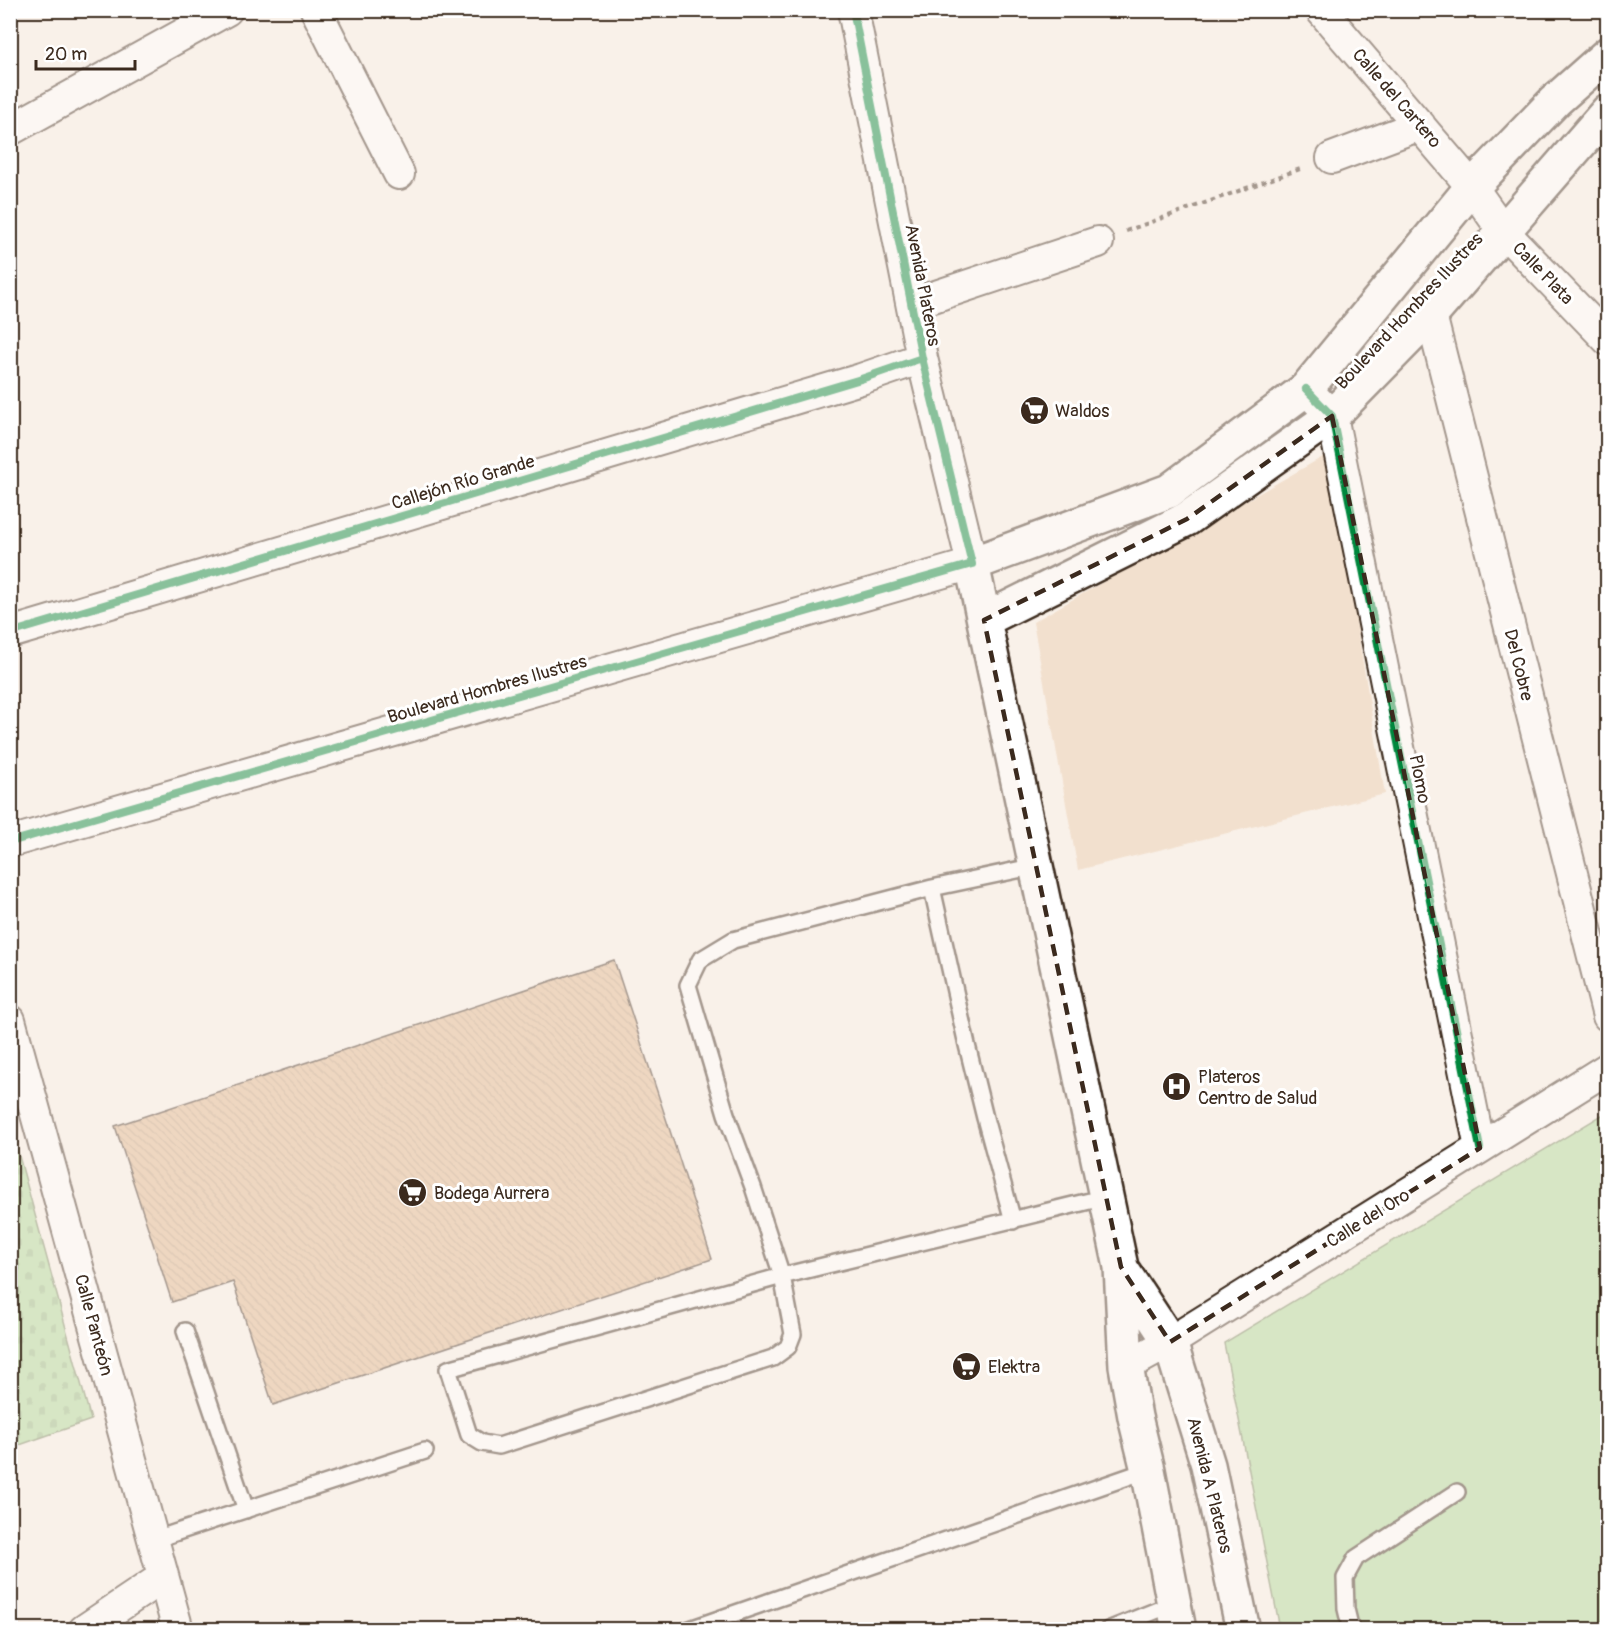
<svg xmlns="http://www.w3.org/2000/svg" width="1618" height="1640" viewBox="0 0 1618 1640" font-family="Pangolin,sans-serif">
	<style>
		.built { fill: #f2e0ce }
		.cemetery { fill: url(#cemetery-stones); stroke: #74825c; stroke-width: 1.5 }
		.park { fill: #adda99; stroke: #74825c; stroke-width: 1.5 }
		.building { fill: url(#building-back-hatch); stroke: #3b2a1e; stroke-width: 1.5 }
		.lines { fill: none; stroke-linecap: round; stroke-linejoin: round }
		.lane-casing { stroke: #3b2a1e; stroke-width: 20 }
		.street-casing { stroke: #3b2a1e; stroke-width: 34 }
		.secondary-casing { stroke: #3b2a1e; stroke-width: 38 }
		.path { stroke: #3b2a1e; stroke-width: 4; stroke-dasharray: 4.5 4.5; stroke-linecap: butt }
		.lane { stroke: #fff; stroke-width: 15 }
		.street { stroke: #fff; stroke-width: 30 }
		.secondary { stroke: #fff; stroke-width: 33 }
		.cycleway-casing { stroke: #fff; stroke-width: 11 }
		.cycleway { stroke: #00873e; stroke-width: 8 }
		.marked { fill: none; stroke: #3b2a1e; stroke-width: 4.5; stroke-dasharray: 12 8; stroke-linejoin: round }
		.labels { text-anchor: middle; stroke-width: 6; stroke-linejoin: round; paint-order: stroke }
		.street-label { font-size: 18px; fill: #3b2a1e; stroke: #fff }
		.poi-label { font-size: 18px; fill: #3b2a1e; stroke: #fff; text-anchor: start }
	</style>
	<defs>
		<pattern id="cemetery-stones" width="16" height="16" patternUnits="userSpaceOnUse" patternTransform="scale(1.5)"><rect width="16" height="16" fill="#adda99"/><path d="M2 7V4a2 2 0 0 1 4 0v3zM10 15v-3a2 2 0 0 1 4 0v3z" fill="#96bb83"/></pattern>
		<pattern id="building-back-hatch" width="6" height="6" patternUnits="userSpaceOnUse" patternTransform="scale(1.5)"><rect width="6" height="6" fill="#e0b890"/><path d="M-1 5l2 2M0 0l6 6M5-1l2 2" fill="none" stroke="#c19e7c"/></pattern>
	</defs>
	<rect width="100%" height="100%" fill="#f9f1e9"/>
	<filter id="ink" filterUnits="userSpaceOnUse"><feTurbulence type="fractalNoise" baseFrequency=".0167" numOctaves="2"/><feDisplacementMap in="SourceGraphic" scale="12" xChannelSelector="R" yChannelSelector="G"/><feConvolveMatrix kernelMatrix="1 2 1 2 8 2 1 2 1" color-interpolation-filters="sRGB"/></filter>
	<g filter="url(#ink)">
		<!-- built -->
		<path class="built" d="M 1328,454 L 1385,794 L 1078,870 L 1033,622 Z"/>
		<!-- cemetery -->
		<path class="cemetery" d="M 10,1123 L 91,1420 L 11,1448 L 10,1448 Z"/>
		<!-- park -->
		<path class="park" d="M 1607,1112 L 1607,1629 L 1280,1629 L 1224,1343 Z"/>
		<!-- building -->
		<path class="building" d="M 614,960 L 712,1259 L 273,1405 L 233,1282 L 172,1302 L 115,1126 Z"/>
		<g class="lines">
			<defs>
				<path id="lane" d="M 1036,866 L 932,888 L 733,940 L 700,960 L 688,985 L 726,1114 L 753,1187 L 782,1276 L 1106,1197
					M 932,888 L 967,1045 L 985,1118 L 1013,1221
					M 782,1276 L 793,1334 L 788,1347 L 773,1358 L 499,1446 L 482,1443 L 469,1435 L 448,1369 Z
					M 185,1331 L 246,1510
					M 153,1540 L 425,1451
					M 687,1630 L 1148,1470
					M 1108,1630 L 1175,1603
					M 1351,1630 L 1346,1609 L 1345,1578 L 1356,1558 L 1457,1492"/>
				<path id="street" d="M 316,10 L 399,174
					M 1321,10 L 1472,187 L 1503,231 L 1608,340
					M 10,130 L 227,10
					M 1332,158 L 1420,125
					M 912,304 L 1098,242
					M 1431,315 L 1608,1016
					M 1306,389 L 1332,416 L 1480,1148
					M 10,633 L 861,379 L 922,358
					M 10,842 L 972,564 L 922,358 L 853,10
					M 10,1020 L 178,1630
					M 1126,1366 L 1170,1342 L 1608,1068
					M 84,1630 L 163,1577"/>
				<path id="secondary" d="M 984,620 L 1187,519 L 1332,416 L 1431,315 L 1608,111
					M 1121,1268 L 1170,1342 L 1208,1465 L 1243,1630
					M 1179,1630 L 1148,1470 L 1135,1417 L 1126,1366 L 1121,1267 L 972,564 L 1169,491 L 1306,389 L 1472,187 L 1555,101 L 1608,54"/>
			</defs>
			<!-- lane casing -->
			<use href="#lane" class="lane-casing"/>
			<!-- street casing -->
			<use href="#street" class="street-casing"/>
			<!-- secondary casing -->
			<use href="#secondary" class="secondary-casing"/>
			<!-- path -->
			<path class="path" d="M 1126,231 L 1303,168"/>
			<!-- lane -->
			<use href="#lane" class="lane"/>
			<!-- street -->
			<use href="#street" class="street"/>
			<!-- secondary -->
			<use href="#secondary" class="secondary"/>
			<defs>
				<path id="cycleway" d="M 1306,389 L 1332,416 L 1480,1148
					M 10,633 L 861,379 L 922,358
					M 10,842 L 972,564 L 922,358 L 853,10"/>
			</defs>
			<!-- cycleway casing -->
			<use href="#cycleway" class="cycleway-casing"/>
			<!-- cycleway -->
			<use href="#cycleway" class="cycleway"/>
		</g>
	</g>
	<!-- marked area -->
	<path d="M0 0H1618V1640H0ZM 1332,416 L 1480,1148 L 1170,1342 L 1121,1267 L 984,620 L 1187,519 Z" fill="#f9f1e9" fill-opacity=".55" fill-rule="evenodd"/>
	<path class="marked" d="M 1332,416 L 1480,1148 L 1170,1342 L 1121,1267 L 984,620 L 1187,519 Z"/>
	<!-- icons -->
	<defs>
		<symbol id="supermarket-disc" viewBox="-11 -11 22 22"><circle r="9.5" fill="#3b2a1e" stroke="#fff"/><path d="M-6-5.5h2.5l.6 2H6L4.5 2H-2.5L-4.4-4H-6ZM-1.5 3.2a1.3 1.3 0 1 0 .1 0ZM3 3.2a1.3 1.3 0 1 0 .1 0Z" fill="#fff"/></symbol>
		<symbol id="hospital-disc" viewBox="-11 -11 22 22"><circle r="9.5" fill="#3b2a1e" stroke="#fff"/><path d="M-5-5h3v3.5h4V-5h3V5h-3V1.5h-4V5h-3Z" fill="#fff"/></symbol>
	</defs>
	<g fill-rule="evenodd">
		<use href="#supermarket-disc" x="1018" y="394" width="33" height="33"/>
		<use href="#hospital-disc" x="1160" y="1070" width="33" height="33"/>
		<use href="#supermarket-disc" x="396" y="1176" width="33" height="33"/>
		<use href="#supermarket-disc" x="950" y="1350" width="33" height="33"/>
	</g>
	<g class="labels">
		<!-- street labels -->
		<g class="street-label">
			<text transform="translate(1397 98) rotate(49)" y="6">Calle del Cartero</text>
			<text transform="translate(1543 273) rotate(46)" y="6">Calle Plata</text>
			<text transform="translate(923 285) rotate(79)" y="6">Avenida Plateros</text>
			<text transform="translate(1409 311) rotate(-47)" y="6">Boulevard Hombres Ilustres</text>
			<text transform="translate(463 482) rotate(-17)" y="6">Callejón Río Grande</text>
			<text transform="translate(1519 665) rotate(76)" y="6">Del Cobre</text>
			<text transform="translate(487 689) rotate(-16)" y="6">Boulevard Hombres Ilustres</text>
			<text transform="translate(1420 779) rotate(79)" y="6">Plomo</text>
			<text transform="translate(1368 1218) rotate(-32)" y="6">Calle del Oro</text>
			<text transform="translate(94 1325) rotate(75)" y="6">Calle Panteón</text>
			<text transform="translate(1210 1485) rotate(76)" y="6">Avenida A Plateros</text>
		</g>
		<!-- poi labels -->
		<g class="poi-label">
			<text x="1055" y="417">Waldos</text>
			<text x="1198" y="1083">Plateros<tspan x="1198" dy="21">Centro de Salud</tspan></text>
			<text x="434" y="1199">Bodega Aurrera</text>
			<text x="988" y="1373">Elektra</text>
		</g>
	</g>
	<!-- margin -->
	<rect width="1618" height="1640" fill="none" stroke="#fff" stroke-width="36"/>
	<rect x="18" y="18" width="1582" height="1604" fill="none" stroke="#3b2a1e" stroke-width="2" filter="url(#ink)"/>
	<!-- scale -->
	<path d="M36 60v9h99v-9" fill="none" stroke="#3b2a1e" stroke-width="3"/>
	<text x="45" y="60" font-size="18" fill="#3b2a1e" stroke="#ffffff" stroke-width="4.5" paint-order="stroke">20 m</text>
</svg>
